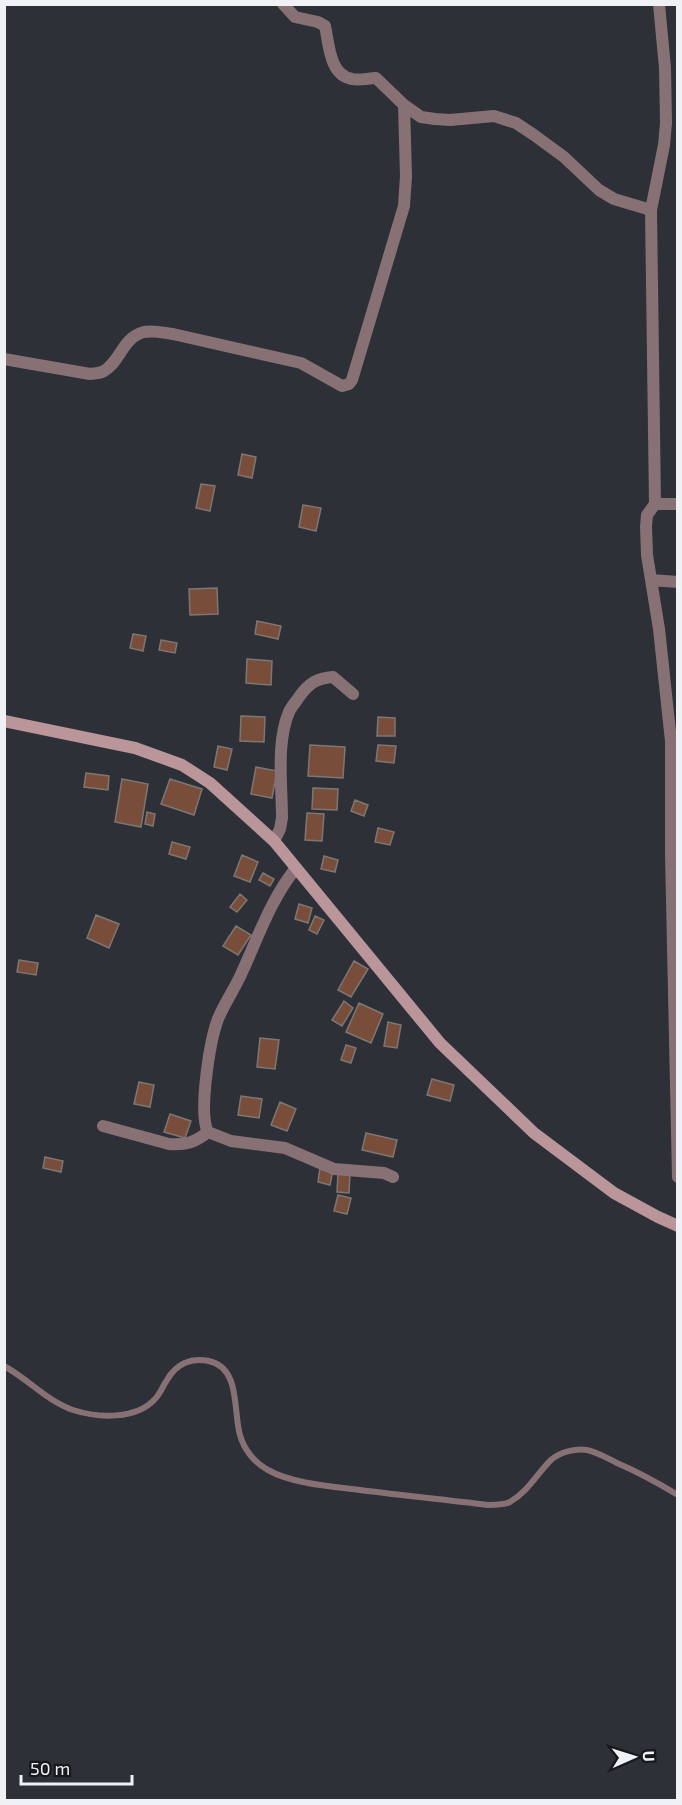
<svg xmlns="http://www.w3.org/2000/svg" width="682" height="1805" viewBox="0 0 682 1805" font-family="'Exo 2',sans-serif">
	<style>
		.building { fill: #784e3b; stroke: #7e7673; stroke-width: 1.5 }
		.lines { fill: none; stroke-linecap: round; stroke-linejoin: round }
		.service { stroke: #887174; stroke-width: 6 }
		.minor { stroke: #887174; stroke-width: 12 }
		.secondary { stroke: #ba969a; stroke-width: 12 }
	</style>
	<rect width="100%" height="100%" fill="#2d3036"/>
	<!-- building -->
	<path class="building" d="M 242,454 L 256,457 L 252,478 L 238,475 Z
		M 201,484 L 215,486 L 210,511 L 196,508 Z
		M 303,505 L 321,508 L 316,531 L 299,527 Z
		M 217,588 L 218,614 L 190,615 L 189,589 Z
		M 257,621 L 281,626 L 278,639 L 255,634 Z
		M 133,634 L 146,636 L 143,651 L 130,648 Z
		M 161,640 L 177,643 L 175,653 L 159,650 Z
		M 247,659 L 272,661 L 271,685 L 246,683 Z
		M 241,716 L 265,717 L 264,742 L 240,741 Z
		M 378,717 L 395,718 L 395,736 L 377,736 Z
		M 310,745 L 345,747 L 343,778 L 308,776 Z
		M 378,745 L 396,746 L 394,763 L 376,761 Z
		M 218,746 L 232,749 L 227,770 L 214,767 Z
		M 256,767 L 277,771 L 272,798 L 251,794 Z
		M 86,773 L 109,776 L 108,790 L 84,787 Z
		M 122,779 L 148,784 L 141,827 L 115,822 Z
		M 170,779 L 202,789 L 194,815 L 161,804 Z
		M 313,788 L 338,789 L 337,810 L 312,809 Z
		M 355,800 L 368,805 L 364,816 L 351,811 Z
		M 147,812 L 155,814 L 153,826 L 145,824 Z
		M 307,813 L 324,814 L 322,841 L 305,840 Z
		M 378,828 L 394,832 L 390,845 L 375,842 Z
		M 172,842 L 190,847 L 186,859 L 169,854 Z
		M 242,855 L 258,862 L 250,882 L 234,876 Z
		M 324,856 L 338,860 L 335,872 L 321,869 Z
		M 263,873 L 274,879 L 270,886 L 259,880 Z
		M 240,894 L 247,900 L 237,912 L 230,907 Z
		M 299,904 L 312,908 L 308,923 L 295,919 Z
		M 96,915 L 119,924 L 109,948 L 87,938 Z
		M 315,916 L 324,920 L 317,934 L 309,930 Z
		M 236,926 L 251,935 L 238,955 L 223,946 Z
		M 19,960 L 38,963 L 36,975 L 17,972 Z
		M 354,961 L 368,969 L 351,997 L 338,990 Z
		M 344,1001 L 353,1008 L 342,1026 L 332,1020 Z
		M 359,1003 L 383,1014 L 371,1043 L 346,1032 Z
		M 388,1022 L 401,1025 L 397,1048 L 384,1046 Z
		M 260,1038 L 279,1040 L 275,1069 L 257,1067 Z
		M 346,1045 L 356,1048 L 351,1063 L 341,1060 Z
		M 432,1079 L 454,1085 L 450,1101 L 427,1095 Z
		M 139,1082 L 154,1085 L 150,1107 L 134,1104 Z
		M 241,1096 L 262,1099 L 259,1118 L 238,1115 Z
		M 280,1102 L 296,1109 L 287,1131 L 271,1125 Z
		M 170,1114 L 191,1121 L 185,1138 L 164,1132 Z
		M 366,1133 L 397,1140 L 393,1157 L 362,1150 Z
		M 45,1157 L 63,1161 L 61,1172 L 43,1168 Z
		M 320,1168 L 333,1170 L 330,1185 L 318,1182 Z
		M 338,1173 L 350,1174 L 349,1193 L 337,1192 Z
		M 338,1195 L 351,1198 L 347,1214 L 334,1211 Z"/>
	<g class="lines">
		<!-- service -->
		<path class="service" d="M 4,1366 C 28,1379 47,1401 73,1410 C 98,1418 136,1420 155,1399 C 161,1393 162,1387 167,1380 C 176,1364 191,1357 209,1361 C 241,1368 233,1412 240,1435 C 244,1450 255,1463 268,1470 C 291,1483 326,1486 352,1489 C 397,1495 442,1499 488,1505 C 495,1505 504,1505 510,1502 C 528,1492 538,1472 552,1459 C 561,1452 576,1448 587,1450 C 597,1452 607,1458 617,1463 C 638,1472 658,1483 678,1495"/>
		<!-- minor -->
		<path class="minor" d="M 283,4 L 295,17 L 318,22 L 325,26 C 329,43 329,75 352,79 C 360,81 368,78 376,78 L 404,105 L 421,117 L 435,119 L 450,120 L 494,116 L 516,123 L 534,135 L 564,157 L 599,190 L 614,199 L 651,210
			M 4,359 L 90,374 C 94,373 99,374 104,371 C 120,362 123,337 144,332 C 154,330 164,333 173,334 L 301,363 L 342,386 L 349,384 L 352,380 L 404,206 L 406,176 L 404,105
			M 655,504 L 651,210 L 664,145 L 666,123 L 665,68 L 659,4
			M 678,504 L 655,504 L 647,515 L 646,527 L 647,555 L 659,629 L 671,741 L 671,854 L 678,1177
			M 651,580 L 678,582
			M 274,841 L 280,829 L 282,818 C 282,786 276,742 289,712 C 291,707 296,702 299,697 C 309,683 317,678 333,677 L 353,694
			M 296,868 C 271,899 259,935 243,970 C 236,987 225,1002 218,1019 C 210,1040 198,1113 208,1132 L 231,1141 L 285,1148 L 334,1169 L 384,1173 L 393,1177
			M 103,1126 L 169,1144 C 186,1145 194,1143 208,1132"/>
		<!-- secondary -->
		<path class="secondary" d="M 4,721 L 135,748 L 182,765 L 210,783 L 274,841 L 440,1043 L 534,1133 L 614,1193 L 658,1217 L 678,1226"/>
	</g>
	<!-- border -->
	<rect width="682" height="1805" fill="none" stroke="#eff1f5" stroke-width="12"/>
	<!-- north arrow -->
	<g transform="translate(634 1757) rotate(87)" stroke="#17181b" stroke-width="4.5" paint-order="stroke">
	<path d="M0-4.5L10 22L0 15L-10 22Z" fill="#eff1f5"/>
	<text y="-9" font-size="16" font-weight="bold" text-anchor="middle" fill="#eff1f5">U</text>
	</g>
	<!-- scale -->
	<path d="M21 1775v9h111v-9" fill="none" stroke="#eff1f5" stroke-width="3"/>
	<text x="30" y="1775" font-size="18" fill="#eff1f5" stroke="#17181b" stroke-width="4.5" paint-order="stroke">50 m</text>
</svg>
